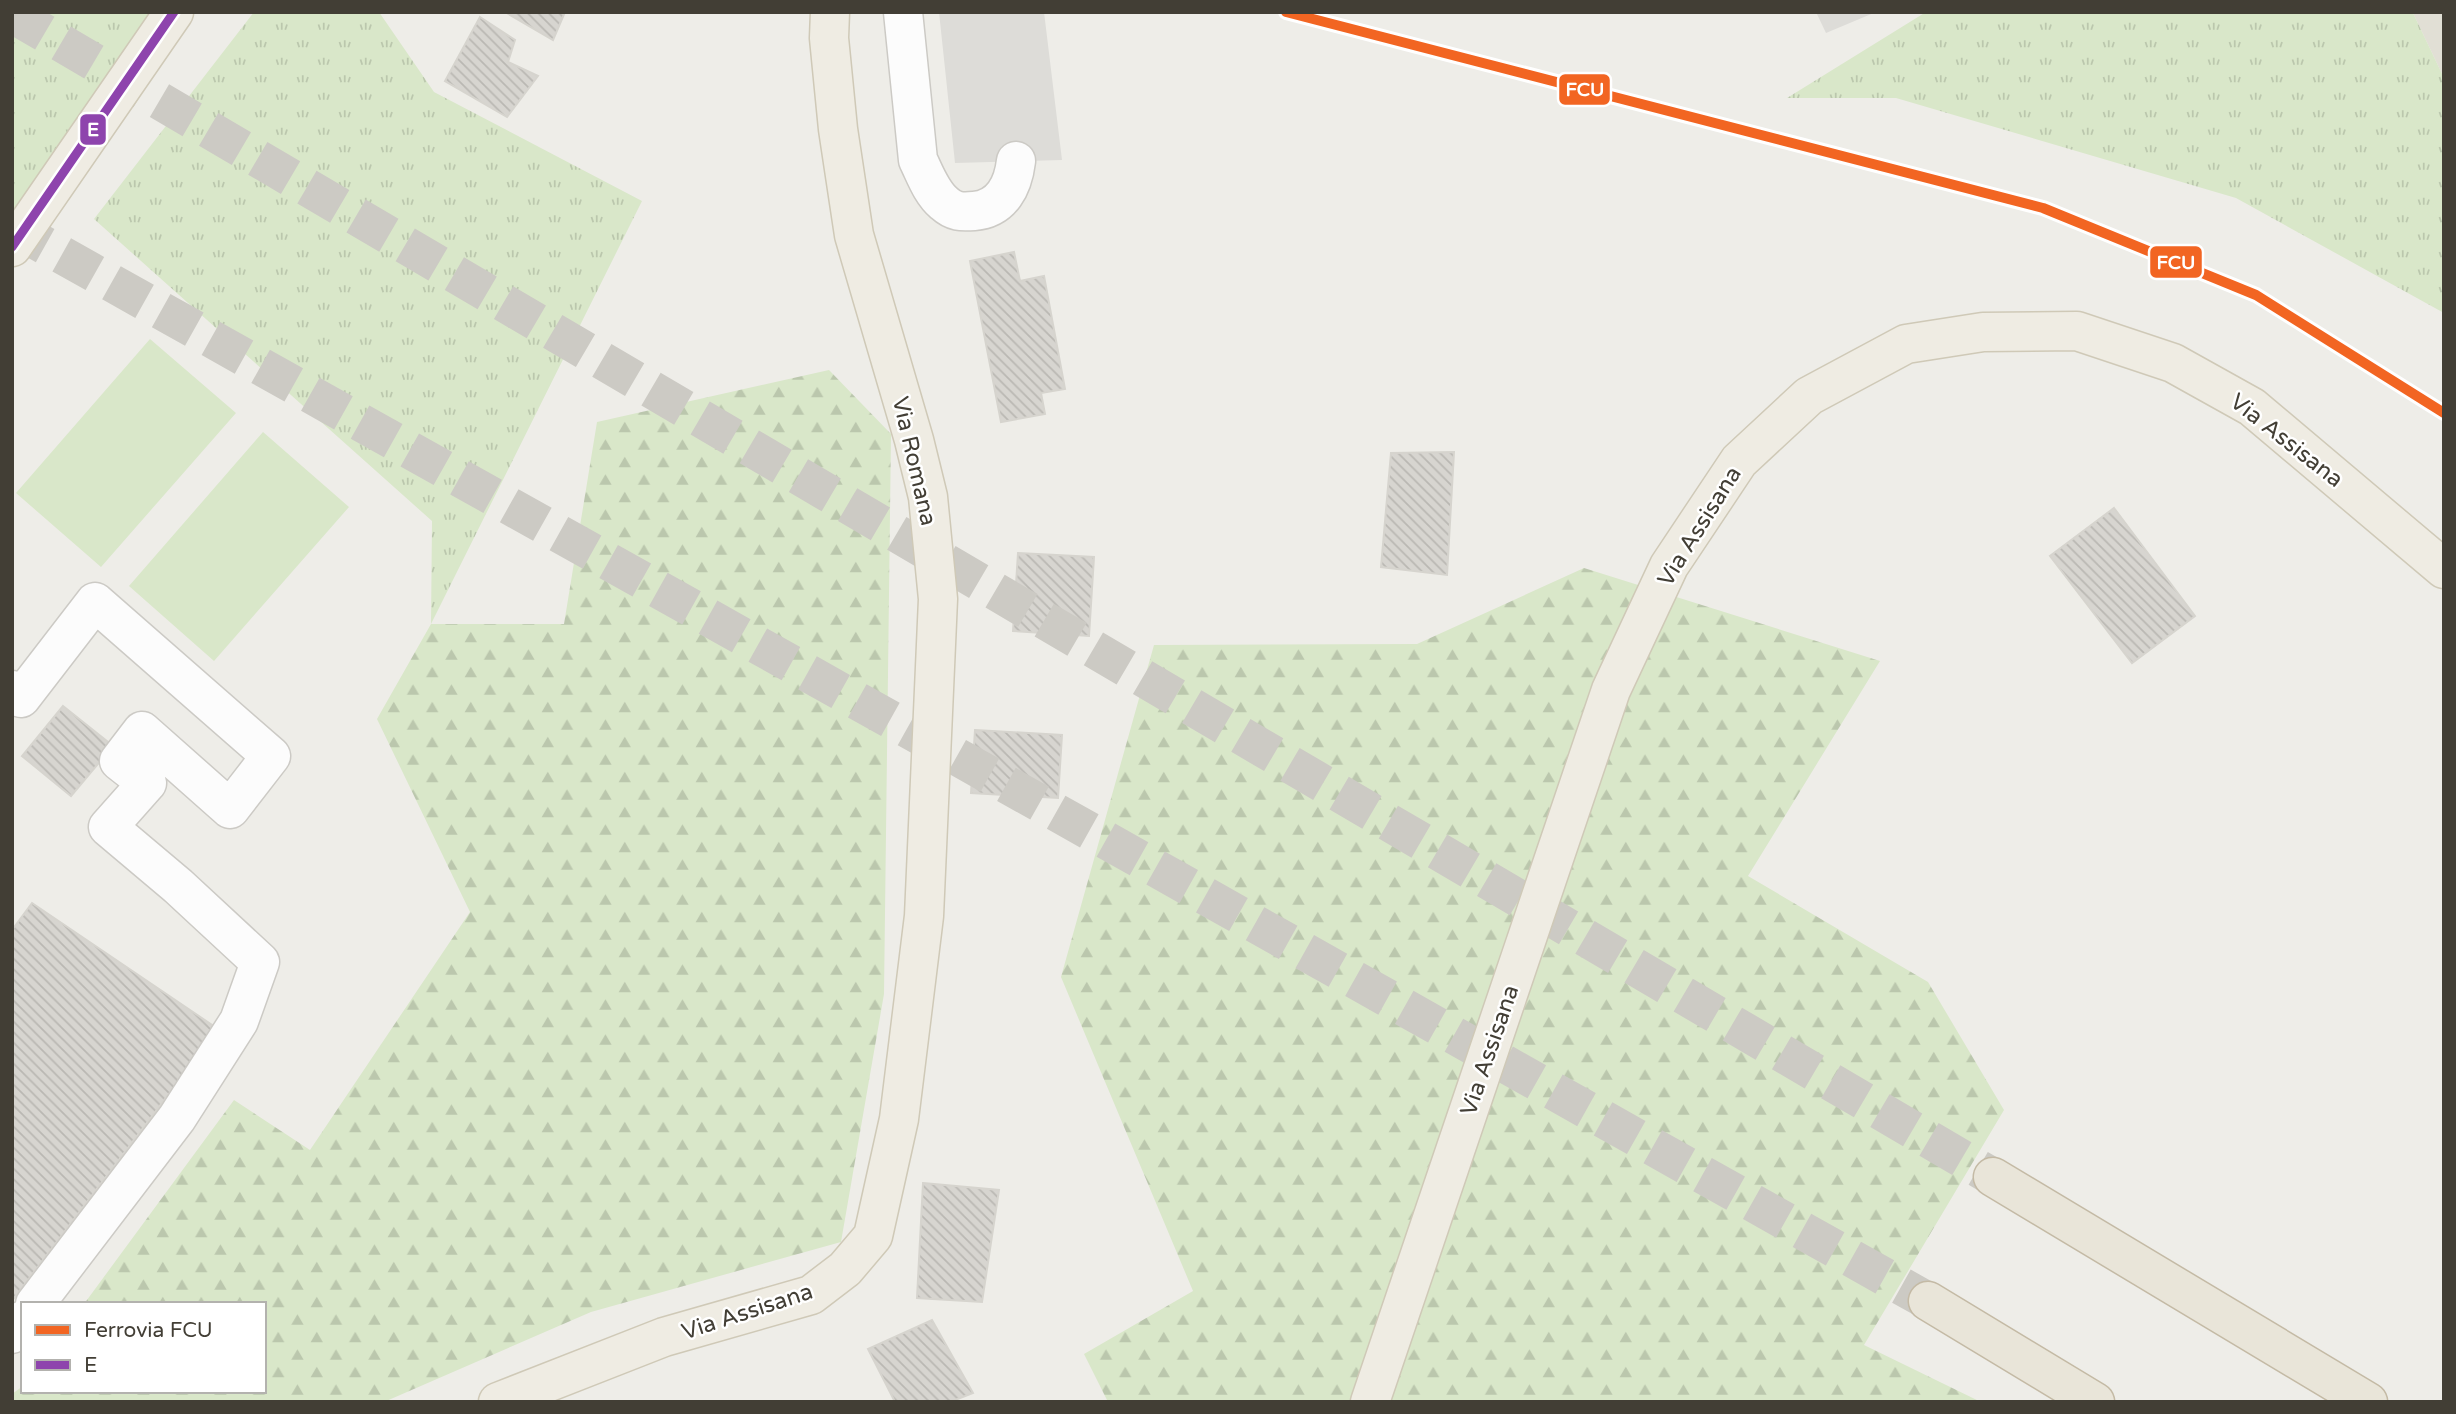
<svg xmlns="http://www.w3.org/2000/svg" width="2456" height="1414" viewBox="0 0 2456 1414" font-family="'Varela Round',sans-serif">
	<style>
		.residential { fill: #e1dfd5 }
		.grass { fill: url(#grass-tufts) }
		.forest { fill: url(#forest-firs) }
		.pitch { fill: #d9e7c9 }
		.parking { fill: #dddcd8 }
		.building { fill: url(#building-back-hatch); stroke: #d6d4ce; stroke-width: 2 }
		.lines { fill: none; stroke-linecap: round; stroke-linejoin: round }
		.highway-tunnel { stroke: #cccac4; stroke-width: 38; stroke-dasharray: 38 19; stroke-linecap: butt }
		.minor-casing { stroke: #cccac5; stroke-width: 41 }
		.major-casing { stroke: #cfc9b7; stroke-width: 41 }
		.highway-casing { stroke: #c4baa5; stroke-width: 41 }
		.minor { stroke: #fcfcfc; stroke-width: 38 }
		.major { stroke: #efece3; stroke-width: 38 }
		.highway { stroke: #e9e5d9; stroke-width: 38 }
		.bus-1-casing { stroke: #fff; stroke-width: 14 }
		.bus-1 { stroke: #8e44ad; stroke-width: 9 }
		.rail-1-casing { stroke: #fff; stroke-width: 16 }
		.rail-1 { stroke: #f26522; stroke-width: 10 }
		.labels { text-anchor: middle; stroke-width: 5; stroke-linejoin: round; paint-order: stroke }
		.street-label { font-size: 23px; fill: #423e35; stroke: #fff }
		.line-badge { stroke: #fff; stroke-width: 2.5 }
		.badge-label { font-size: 19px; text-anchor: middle; font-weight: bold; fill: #fff }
	</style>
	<defs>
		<pattern id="grass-tufts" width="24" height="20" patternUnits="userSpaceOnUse" patternTransform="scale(1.75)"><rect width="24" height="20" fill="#d9e7c9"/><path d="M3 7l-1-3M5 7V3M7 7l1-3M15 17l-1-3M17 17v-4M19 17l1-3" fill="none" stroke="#bbc7ad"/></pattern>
		<pattern id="forest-firs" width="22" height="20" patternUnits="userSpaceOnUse" patternTransform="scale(1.75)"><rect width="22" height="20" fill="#d9e7c9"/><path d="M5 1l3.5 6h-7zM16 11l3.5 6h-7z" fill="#bbc7ad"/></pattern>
		<pattern id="building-back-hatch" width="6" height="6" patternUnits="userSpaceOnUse" patternTransform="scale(1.75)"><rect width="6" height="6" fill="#d7d5d0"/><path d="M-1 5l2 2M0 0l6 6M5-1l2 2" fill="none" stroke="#bab8b3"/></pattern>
	</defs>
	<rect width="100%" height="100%" fill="#eeede8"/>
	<!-- residential -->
	<path class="residential" d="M 2412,12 L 2444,12 L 2444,78 L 2413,13 Z"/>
	<!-- grass -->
	<path class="grass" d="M 12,12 L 175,12 L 12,246 Z
		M 254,12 L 379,12 L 434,92 L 642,201 L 431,624 L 432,521 L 94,219 Z
		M 1926,12 L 2413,13 L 2444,78 L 2444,313 L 2236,198 L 1896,98 L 1787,98 Z"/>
	<!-- forest -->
	<path class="forest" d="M 829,370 L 891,434 L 884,994 L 841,1242 L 591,1312 L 384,1402 L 12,1402 L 12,1394 L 23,1386 L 23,1391 L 264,1391 L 264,1304 L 84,1304 L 234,1100 L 310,1150 L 470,912 L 377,719 L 431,624 L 564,624 L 597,422 Z
		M 1584,568 L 1880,661 L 1748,876 L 1928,982 L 2004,1110 L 1864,1345 L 1981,1402 L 1108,1402 L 1084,1354 L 1193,1291 L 1061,977 L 1154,645 L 1417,644 Z"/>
	<!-- pitch -->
	<path class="pitch" d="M 150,339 L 236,413 L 101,567 L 16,493 Z
		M 263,432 L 349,507 L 214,661 L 129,586 Z"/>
	<!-- parking -->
	<path class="parking" d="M 939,12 L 1044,12 L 1062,160 L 955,163 Z
		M 1816,12 L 1876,12 L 1826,33 Z"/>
	<!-- building -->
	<path class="building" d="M 505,12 L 565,12 L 553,40 Z
		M 480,17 L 515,40 L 508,62 L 538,76 L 507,117 L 445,81 Z
		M 1014,252 L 1020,281 L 1044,276 L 1065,389 L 1041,393 L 1045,414 L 1001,422 L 970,261 Z
		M 1454,452 L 1447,575 L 1381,567 L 1391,453 Z
		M 2114,508 L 2195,616 L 2132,663 L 2050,556 Z
		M 1018,553 L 1094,557 L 1089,636 L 1013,631 Z
		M 63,706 L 113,746 L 71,796 L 22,756 Z
		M 975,730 L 1062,735 L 1058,798 L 971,793 Z
		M 32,903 L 218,1029 L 12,1301 L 12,930 Z
		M 923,1183 L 999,1190 L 982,1302 L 917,1298 Z
		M 932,1320 L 973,1393 L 950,1402 L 895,1402 L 868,1349 Z"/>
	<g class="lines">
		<!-- highway-tunnel -->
		<path class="highway-tunnel" d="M 12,14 L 1993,1177
			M 12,227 L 1928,1301"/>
		<defs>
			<path id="minor" d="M 903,12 L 918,160 C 925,174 931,192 944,203 C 954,212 961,212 974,211 C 1002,209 1013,186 1016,161
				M 12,690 L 21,698 L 95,602 L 271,756 L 230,809 L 142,731 L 119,761 L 147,783 L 108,827 L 178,886 L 260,962 L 239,1021 L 177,1118 L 35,1304
				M 12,1334 L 23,1320"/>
			<path id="major" d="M 12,247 L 174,12
				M 498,1402 L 664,1337 L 811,1295 L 845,1269 L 873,1236 L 899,1119 L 924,916 L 938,599 L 928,497 L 914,440 L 854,235 L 838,129 L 829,38 L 830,12
				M 1370,1402 L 1611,690 L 1669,566 L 1739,461 L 1809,396 L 1906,344 L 1983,332 L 2077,331 L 2173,363 L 2252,407 L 2444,569"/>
			<path id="highway" d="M 1993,1177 L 2368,1402
				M 1928,1301 L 2095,1402"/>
		</defs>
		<!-- minor casing -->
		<use href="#minor" class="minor-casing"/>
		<!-- major casing -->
		<use href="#major" class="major-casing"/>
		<!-- highway casing -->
		<use href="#highway" class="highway-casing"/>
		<!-- minor -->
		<use href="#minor" class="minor"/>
		<!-- major -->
		<use href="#major" class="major"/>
		<!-- highway -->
		<use href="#highway" class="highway"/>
		<defs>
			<path id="bus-1" d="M 12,247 L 174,12"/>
		</defs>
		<!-- bus-1 casing -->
		<use href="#bus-1" class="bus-1-casing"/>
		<!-- bus-1 -->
		<use href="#bus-1" class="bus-1"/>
		<defs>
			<path id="rail-1" d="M 1286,12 L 2043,208 L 2256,295 L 2444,413"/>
		</defs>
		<!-- rail-1 casing -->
		<use href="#rail-1" class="rail-1-casing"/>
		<!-- rail-1 -->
		<use href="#rail-1" class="rail-1"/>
	</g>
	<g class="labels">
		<!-- street labels -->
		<g class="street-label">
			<text transform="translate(2287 440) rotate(38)" y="8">Via Assisana</text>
			<text transform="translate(915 461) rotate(77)" y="8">Via Romana</text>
			<text transform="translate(1699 526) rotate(-58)" y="8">Via Assisana</text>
			<text transform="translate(1489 1050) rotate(-71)" y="8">Via Assisana</text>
			<text transform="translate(747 1311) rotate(-18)" y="8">Via Assisana</text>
		</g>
	</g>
	<g class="line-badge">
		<rect x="1558" y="73" width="53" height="33" rx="7" fill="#f26522"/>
		<rect x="79" y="113" width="28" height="33" rx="7" fill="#8e44ad"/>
		<rect x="2149" y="245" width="54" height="34" rx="7" fill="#f26522"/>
	</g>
	<g class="badge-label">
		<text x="1585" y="96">FCU</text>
		<text x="93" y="136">E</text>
		<text x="2176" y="269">FCU</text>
	</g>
	<!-- border -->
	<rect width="2456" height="1414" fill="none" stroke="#423e35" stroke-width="28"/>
	<!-- legend -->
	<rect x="21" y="1302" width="245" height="91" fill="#ffffff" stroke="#b3b2ae" stroke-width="2"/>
	<rect x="35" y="1325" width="35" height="10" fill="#f26522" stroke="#b3b2ae" stroke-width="2"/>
	<text x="84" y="1337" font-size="21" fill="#423e35">Ferrovia FCU</text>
	<rect x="35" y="1360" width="35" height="10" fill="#8e44ad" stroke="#b3b2ae" stroke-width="2"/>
	<text x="84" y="1372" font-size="21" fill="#423e35">E</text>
</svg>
